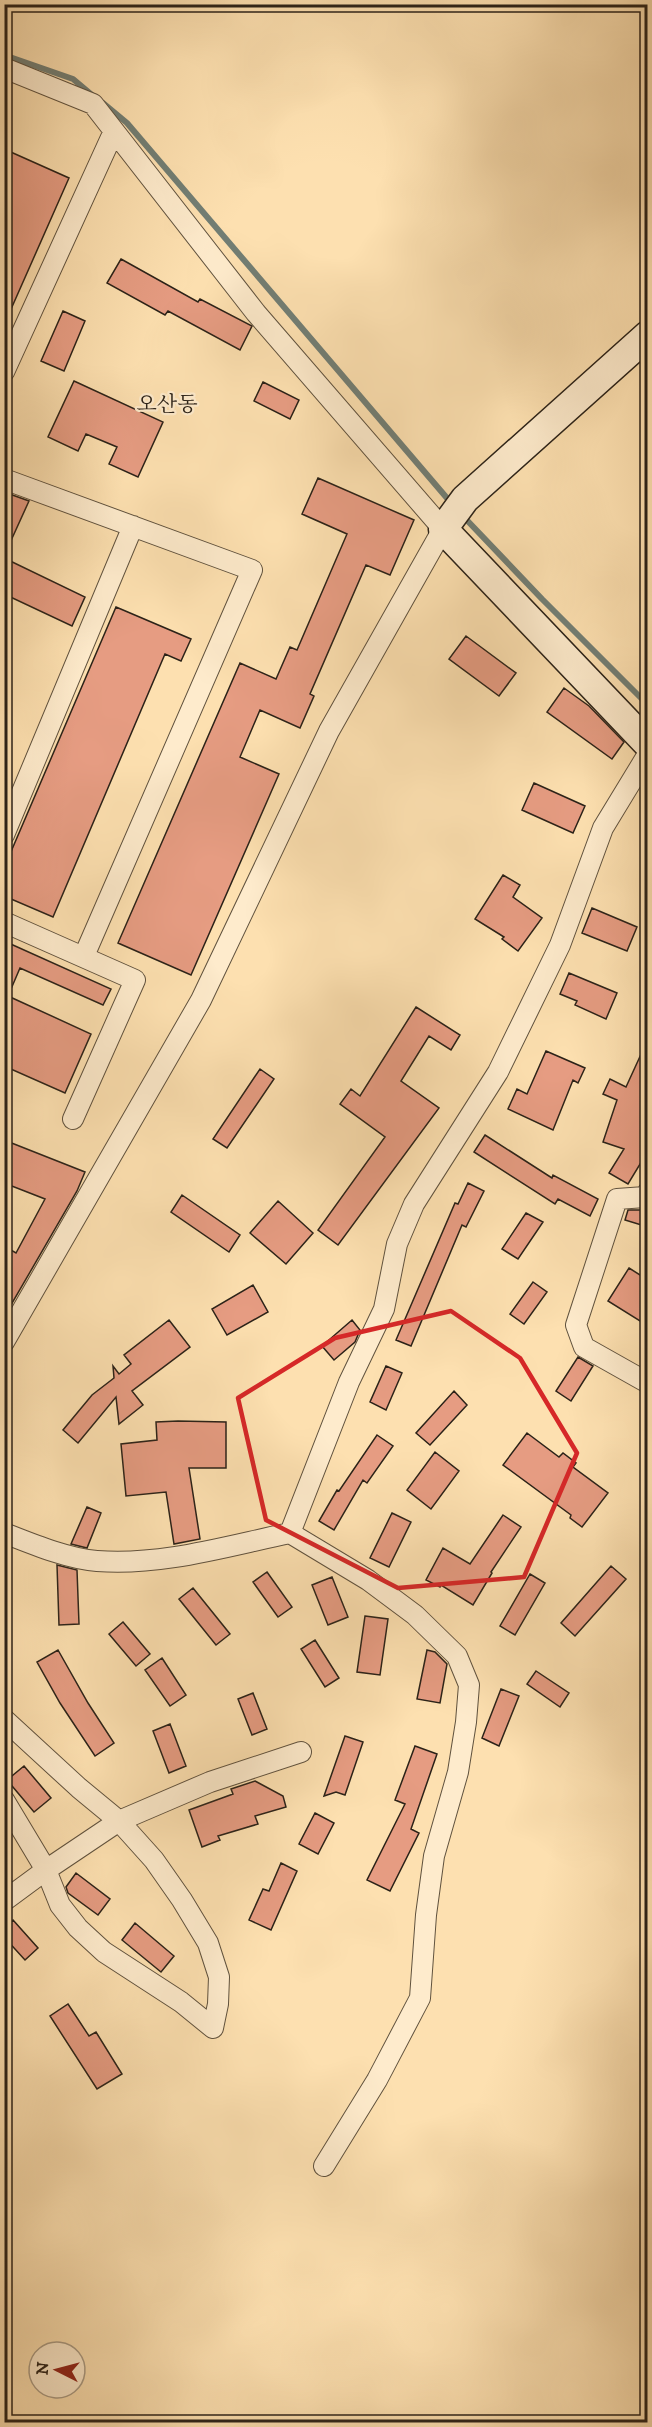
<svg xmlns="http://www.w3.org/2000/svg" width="652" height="2427" viewBox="0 0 652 2427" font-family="'IM FELL DW Pica','Noto Serif KR',serif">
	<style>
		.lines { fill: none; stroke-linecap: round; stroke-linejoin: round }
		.stream { stroke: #727e74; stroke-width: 6 }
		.building { fill: #e69c82; stroke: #2b2218; stroke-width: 1.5 }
		.street-casing { stroke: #60523e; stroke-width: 22 }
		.secondary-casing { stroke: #2b2218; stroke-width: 31 }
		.street { stroke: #feebcc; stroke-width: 20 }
		.secondary { stroke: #feebcc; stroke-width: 28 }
		.marked { fill: none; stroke: #d62828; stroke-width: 4.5; stroke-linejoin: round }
		.labels { text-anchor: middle; stroke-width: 4.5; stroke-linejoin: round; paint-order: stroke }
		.quarter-label { font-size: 21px; fill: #2b2218; stroke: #feebcc }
	</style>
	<rect width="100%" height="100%" fill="#fde0b0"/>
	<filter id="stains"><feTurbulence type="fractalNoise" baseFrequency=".00333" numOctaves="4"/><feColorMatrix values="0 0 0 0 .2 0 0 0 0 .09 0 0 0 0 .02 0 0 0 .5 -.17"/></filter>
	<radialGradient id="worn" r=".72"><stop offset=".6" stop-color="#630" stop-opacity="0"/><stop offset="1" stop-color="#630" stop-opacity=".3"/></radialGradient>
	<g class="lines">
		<!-- stream -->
		<path class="stream" d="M 4,55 L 73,79 L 92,95
			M 103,103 L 127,123 L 452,504
			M 461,514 L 542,599 L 648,705"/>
	</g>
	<!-- building -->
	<path class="building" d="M 4,149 L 69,178 L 4,325 Z
		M 121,259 L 198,302 L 200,299 L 252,326 L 240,350 L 168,311 L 165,315 L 107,283 Z
		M 63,311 L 85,321 L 64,371 L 41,361 Z
		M 74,381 L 163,422 L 138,477 L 109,464 L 117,447 L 86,434 L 78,451 L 48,437 Z
		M 263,382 L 299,400 L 290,419 L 254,401 Z
		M 318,478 L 414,520 L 390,575 L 366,565 L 310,694 L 314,696 L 300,728 L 260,710 L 240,757 L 279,774 L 191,975 L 118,943 L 240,663 L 276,679 L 290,647 L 297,650 L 347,534 L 302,514 Z
		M 4,492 L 29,501 L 4,556 Z
		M 4,558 L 85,597 L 72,626 L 4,594 Z
		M 116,607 L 191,639 L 181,661 L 165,654 L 53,917 L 4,896 L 4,868 Z
		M 466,636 L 516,673 L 499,696 L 449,659 Z
		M 564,688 L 589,706 L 624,742 L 612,759 L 547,712 Z
		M 534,783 L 585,806 L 573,833 L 522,810 Z
		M 503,875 L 520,885 L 513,897 L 542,918 L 518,951 L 502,939 L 504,937 L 475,919 Z
		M 592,908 L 637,927 L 627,951 L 582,933 Z
		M 4,941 L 111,989 L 103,1005 L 20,968 L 8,996 L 91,1034 L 65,1093 L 4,1066 Z
		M 569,973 L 617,993 L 606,1019 L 575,1005 L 577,1001 L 560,994 Z
		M 416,1007 L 460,1035 L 451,1050 L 429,1036 L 401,1081 L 439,1108 L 338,1245 L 318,1230 L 385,1137 L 340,1104 L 351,1089 L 360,1096 Z
		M 648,1039 L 648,1151 L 628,1184 L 609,1173 L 624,1149 L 603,1142 L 617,1100 L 603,1094 L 610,1079 L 626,1087 Z
		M 546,1051 L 585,1068 L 578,1083 L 573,1080 L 553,1130 L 508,1109 L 517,1089 L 527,1094 Z
		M 260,1069 L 274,1079 L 227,1148 L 213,1139 Z
		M 485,1135 L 552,1178 L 553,1175 L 598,1199 L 590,1216 L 558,1199 L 555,1204 L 474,1152 Z
		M 4,1140 L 85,1172 L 77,1191 L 4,1317 L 4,1246 L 16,1253 L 45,1199 L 4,1183 Z
		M 468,1183 L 484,1191 L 466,1227 L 462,1225 L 411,1346 L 396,1340 L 455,1203 L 458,1204 Z
		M 182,1195 L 240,1235 L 229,1252 L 171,1212 Z
		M 278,1201 L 313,1233 L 286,1264 L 250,1233 Z
		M 628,1210 L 648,1210 L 648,1227 L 625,1220 Z
		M 526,1213 L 543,1222 L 518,1259 L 502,1249 Z
		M 629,1268 L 648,1280 L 648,1326 L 608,1301 Z
		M 533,1282 L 547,1292 L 524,1324 L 510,1314 Z
		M 253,1285 L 268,1312 L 227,1335 L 212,1309 Z
		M 169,1320 L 190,1347 L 132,1391 L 143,1405 L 119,1424 L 116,1397 L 78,1443 L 63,1430 L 92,1395 L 114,1378 L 113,1366 L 119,1374 L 131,1364 L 124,1355 Z
		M 352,1320 L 360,1330 L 355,1342 L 334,1360 L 322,1346 Z
		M 578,1357 L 593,1366 L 571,1401 L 556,1391 Z
		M 386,1366 L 402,1373 L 386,1410 L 370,1402 Z
		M 454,1391 L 467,1405 L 430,1445 L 416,1433 Z
		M 178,1421 L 226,1422 L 226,1468 L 189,1468 L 200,1539 L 174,1544 L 166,1492 L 126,1496 L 121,1444 L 157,1440 L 156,1422 Z
		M 527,1433 L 559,1457 L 563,1453 L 576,1463 L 573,1467 L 608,1493 L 582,1527 L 570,1518 L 571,1515 L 503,1465 Z
		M 377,1435 L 393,1446 L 367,1483 L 363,1480 L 334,1530 L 319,1521 L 337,1490 L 339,1491 Z
		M 435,1452 L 459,1471 L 431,1509 L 407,1490 Z
		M 87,1507 L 101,1513 L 87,1548 L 71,1544 Z
		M 392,1513 L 411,1522 L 389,1567 L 370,1558 Z
		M 503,1515 L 521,1527 L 491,1572 L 492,1573 L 473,1605 L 441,1585 L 440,1587 L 426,1580 L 443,1548 L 470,1564 Z
		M 57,1565 L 77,1570 L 79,1624 L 59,1625 Z
		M 611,1566 L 626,1579 L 575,1636 L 561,1623 Z
		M 267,1572 L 292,1607 L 278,1617 L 253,1582 Z
		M 530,1574 L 545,1583 L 515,1635 L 500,1626 Z
		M 332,1577 L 348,1617 L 328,1625 L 312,1585 Z
		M 193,1588 L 230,1634 L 216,1645 L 179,1599 Z
		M 365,1616 L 388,1619 L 380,1675 L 357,1672 Z
		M 123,1622 L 150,1654 L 136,1666 L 109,1634 Z
		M 315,1640 L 339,1678 L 325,1687 L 301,1649 Z
		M 58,1650 L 88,1703 L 114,1743 L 95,1756 L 60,1703 L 37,1662 Z
		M 427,1650 L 435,1652 L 447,1664 L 440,1703 L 417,1699 Z
		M 162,1658 L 186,1695 L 170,1706 L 145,1670 Z
		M 536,1671 L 569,1693 L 560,1707 L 527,1684 Z
		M 501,1689 L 519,1696 L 499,1746 L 482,1738 Z
		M 253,1693 L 267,1729 L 252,1735 L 238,1699 Z
		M 170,1724 L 186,1766 L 169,1773 L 153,1731 Z
		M 345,1736 L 363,1742 L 345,1795 L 336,1792 L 324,1796 Z
		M 415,1746 L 437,1754 L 411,1829 L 419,1833 L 390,1891 L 367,1880 L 405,1804 L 395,1800 Z
		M 24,1766 L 51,1798 L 34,1812 L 7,1780 Z
		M 255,1781 L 283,1796 L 286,1807 L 255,1816 L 258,1824 L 218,1836 L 220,1840 L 202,1847 L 189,1810 L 233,1794 L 231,1789 Z
		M 315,1813 L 334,1823 L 318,1854 L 299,1844 Z
		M 281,1863 L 297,1871 L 271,1930 L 249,1920 L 263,1889 L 269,1891 Z
		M 76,1873 L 110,1899 L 98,1915 L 68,1893 L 66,1887 Z
		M 13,1920 L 38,1948 L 25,1960 L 4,1937 L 4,1928 Z
		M 135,1923 L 174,1956 L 161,1972 L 122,1940 Z
		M 68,2004 L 89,2036 L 96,2032 L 122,2074 L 97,2089 L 50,2016 Z"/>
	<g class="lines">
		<defs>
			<path id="street" d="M 4,68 L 93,104 L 256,313 L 443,529 L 329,731 L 201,1000 L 4,1342
				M 4,372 L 114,131
				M 4,479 L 252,570 L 84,956
				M 4,835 L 133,526
				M 4,922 L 135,980 L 73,1119
				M 648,1192 L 645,1197 L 617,1199 L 576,1325 L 584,1347 L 648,1383
				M 4,1533 C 32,1544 68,1559 97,1561 C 162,1566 227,1546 290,1533 L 349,1382 L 384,1309 L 397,1244 L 414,1204 L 498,1072 L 560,945 L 603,828 L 648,754
				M 290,1533 L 368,1580 L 415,1615 L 457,1656 L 469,1685 L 466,1722 L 458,1772 L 434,1856 L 426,1915 L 420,1998 L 377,2080 L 324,2166
				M 4,1719 L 79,1788 L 119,1821 L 154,1860 L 182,1900 L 208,1943 L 219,1977 L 218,2004 L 213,2028 L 181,2002 L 104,1952 L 78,1928 L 60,1905 L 46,1870 L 4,1800
				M 4,1901 L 46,1870 L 119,1821 L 210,1782 L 301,1752"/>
			<path id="secondary" d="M 648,335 L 465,499 L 443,529 L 648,744"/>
		</defs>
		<!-- street casing -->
		<use href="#street" class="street-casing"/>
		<!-- secondary casing -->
		<use href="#secondary" class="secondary-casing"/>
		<!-- street -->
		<use href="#street" class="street"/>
		<!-- secondary -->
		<use href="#secondary" class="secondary"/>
	</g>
	<!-- marked area -->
	<path class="marked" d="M 451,1311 L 520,1358 L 577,1453 L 524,1577 L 398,1588 L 266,1520 L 238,1398 L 335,1338 Z"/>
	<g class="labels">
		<!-- quarter labels -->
		<g class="quarter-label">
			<text x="167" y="411">오산동</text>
		</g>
	</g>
	<!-- margin -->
	<rect width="652" height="2427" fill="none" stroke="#fde0b0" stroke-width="24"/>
	<rect x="6" y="6" width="640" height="2415" fill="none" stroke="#2b2218" stroke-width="3"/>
	<rect x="12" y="12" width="628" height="2403" fill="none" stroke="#2b2218" stroke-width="1.5"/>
	<!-- north arrow -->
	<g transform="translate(57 2370) rotate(276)"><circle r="28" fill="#feebcc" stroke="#aa9b84" stroke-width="1.5"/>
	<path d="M0-4.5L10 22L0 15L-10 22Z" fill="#8f2418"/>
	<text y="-9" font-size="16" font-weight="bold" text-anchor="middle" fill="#2b2218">N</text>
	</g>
	<rect width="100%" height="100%" filter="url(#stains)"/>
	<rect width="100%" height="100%" fill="url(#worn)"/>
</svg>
